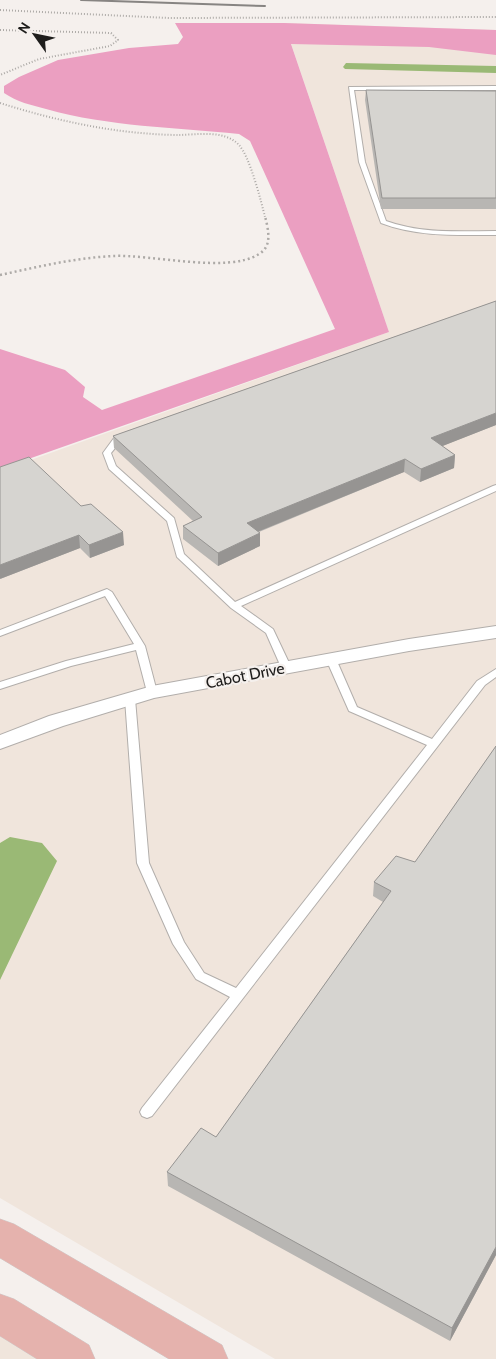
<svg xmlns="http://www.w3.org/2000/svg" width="496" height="1359" viewBox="0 0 496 1359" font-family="Cabin,sans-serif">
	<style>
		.built { fill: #f0e5dc }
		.forest { fill: #eb9fc1 }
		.water { fill: #9ab975 }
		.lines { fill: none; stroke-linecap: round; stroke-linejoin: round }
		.lane-casing { stroke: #b2aeab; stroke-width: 2 }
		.street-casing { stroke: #b2aeab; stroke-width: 2 }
		.primary-casing { stroke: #cecdcd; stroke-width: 1 }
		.path-far1 { stroke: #adaaa7; stroke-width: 2; stroke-dasharray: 1 2; stroke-linecap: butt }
		.path { stroke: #adaaa7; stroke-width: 2.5; stroke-dasharray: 2 3; stroke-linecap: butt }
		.lane { fill: #fff; fill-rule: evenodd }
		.street { fill: #fff; fill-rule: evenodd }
		.primary { fill: #e5b2ad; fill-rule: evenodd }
		.rail { stroke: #878482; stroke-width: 2 }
		.wall { fill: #b8b6b3 }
		.shaded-wall { fill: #969492 }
		.building { fill: #d6d4d0; stroke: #969492 }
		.labels { text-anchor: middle; stroke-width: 4.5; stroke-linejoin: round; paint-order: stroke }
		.street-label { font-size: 16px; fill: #1e1d1c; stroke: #f5f0ed }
	</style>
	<rect width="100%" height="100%" fill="#f5f0ed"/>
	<!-- built -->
	<path class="built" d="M 284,23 L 496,30 L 496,1359 L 275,1359 L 0,1198 L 0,471 L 389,332 Z
		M 0,1313 L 74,1359 L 0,1359 Z"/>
	<!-- forest -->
	<path class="forest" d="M 175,23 L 284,23 L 496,30 L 496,55 L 429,47 L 291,44 L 389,332 L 0,469 L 0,349 L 65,370 L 85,387 L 83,397 L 102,410 L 335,329 L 250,141 L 239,134 C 174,127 110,127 46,109 C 31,105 17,102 4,93 L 4,86 L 19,77 L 58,60 L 129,48 L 178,44 L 183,37 Z"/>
	<!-- water -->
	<path class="water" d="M 346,63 L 496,66 L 496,73 L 345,69 L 343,67 Z
		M 10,837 L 42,843 L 57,861 L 0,980 L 0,843 Z"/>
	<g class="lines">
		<defs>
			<path id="lane" d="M 496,86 L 496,90 L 354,90 L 365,162 L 386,221 C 422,234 459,231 496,231 L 496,235 C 456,235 418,237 381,223 L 359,162 L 349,87 Z
				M 124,436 L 128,438 L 120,442 L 111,453 L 116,466 L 174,518 L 184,554 L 235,602 L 493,486 L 496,485 L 496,491 L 241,606 L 273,629 L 291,667 L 286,670 L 281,667 L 266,633 L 231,608 L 177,557 L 167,521 L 109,469 L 103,453 L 114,438 Z
				M 107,589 L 112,592 L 145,646 L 157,692 L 156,694 L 152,695 L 147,692 L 136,650 L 71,666 L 0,689 L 0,682 L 66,661 L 134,644 L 105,596 L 0,636 L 0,630 Z
				M 331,656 L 336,659 L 357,707 L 432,739 L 477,681 L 496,669 L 496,677 L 485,685 L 152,1116 L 147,1118 L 142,1116 L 140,1112 L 142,1108 L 230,997 L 196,979 L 173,944 L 137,863 L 125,699 L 130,696 L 135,699 L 149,863 L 184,942 L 204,973 L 236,988 L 427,745 L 349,711 L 326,659 Z"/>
			<path id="street" d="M 496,626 L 496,638 L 409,651 L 154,698 L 63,726 L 0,749 L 0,735 L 49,716 L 152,686 L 409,639 Z"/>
			<path id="primary" d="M 0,1219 L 14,1224 L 222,1345 L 228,1359 L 169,1359 L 0,1258 Z
				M 0,1294 L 14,1299 L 89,1345 L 95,1359 L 37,1359 L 0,1336 Z"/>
		</defs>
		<!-- lane casing -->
		<use href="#lane" class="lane-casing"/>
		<!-- street casing -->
		<use href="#street" class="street-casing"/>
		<!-- primary casing -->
		<use href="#primary" class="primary-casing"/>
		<!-- path-far1 -->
		<path class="path-far1" d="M 0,10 L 169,18 L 496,17
			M 0,30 L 111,33 L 118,40 L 110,46 L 39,59 L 0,75
			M 0,103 C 57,121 116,134 177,135 C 196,135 224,129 239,145 C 250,157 261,201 265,217"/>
		<!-- path -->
		<path class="path" d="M 0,275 C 37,267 74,258 113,256 C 151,254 228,274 259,254 C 273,246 268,229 265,216"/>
		<!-- lane -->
		<use href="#lane" class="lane"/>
		<!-- street -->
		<use href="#street" class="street"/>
		<!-- primary -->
		<use href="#primary" class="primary"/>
		<!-- rail -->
		<path class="rail" d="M 81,0 L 265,6"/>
	</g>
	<!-- wall -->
	<path class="wall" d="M 366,90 L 496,91 L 496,209 L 381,209 L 365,100 Z
		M 496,301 L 496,425 L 442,446 L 455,455 L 454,468 L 420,482 L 404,472 L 259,532 L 260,546 L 218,566 L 183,539 L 183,526 L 193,521 L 114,448 L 113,436 Z
		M 81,506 L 124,545 L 90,558 L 80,548 L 0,579 Z
		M 496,746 L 496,1255 L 450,1341 L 168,1186 L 167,1172 L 216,1137 L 383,902 L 373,896 L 374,882 L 415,862 Z"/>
	<!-- shaded-wall -->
	<path class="shaded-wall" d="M 496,413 L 496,425 L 430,451 L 431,438 Z
		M 455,455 L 454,468 L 420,482 L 421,469 Z
		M 405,459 L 404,472 L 247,536 L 247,523 Z
		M 123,532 L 124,545 L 90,558 L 89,545 Z
		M 260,533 L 260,546 L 218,566 L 218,553 Z
		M 79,535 L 80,548 L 0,579 L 0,565 Z
		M 496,1247 L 496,1255 L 450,1341 L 452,1328 Z"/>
	<!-- building -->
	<path class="building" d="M 366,90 L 496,91 L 496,198 L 382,198 Z
		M 496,301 L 496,413 L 431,438 L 455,455 L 421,469 L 405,459 L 247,523 L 260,533 L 218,553 L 183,526 L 202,517 L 113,436 Z
		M 29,457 L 81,506 L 91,504 L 123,532 L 89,545 L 79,535 L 0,565 L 0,467 Z
		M 496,746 L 496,1247 L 452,1328 L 167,1172 L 201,1128 L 216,1137 L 391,891 L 374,882 L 396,856 L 415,862 Z"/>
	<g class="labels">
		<!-- street labels -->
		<g class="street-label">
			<text transform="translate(245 675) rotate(-11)" y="6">Cabot Drive</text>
		</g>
	</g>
	<!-- north arrow -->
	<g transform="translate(35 35) rotate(303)" stroke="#f5f0ed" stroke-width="4" paint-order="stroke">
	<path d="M0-4L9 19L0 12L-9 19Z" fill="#1e1d1c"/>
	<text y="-8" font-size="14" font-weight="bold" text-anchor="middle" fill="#1e1d1c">N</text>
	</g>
</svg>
